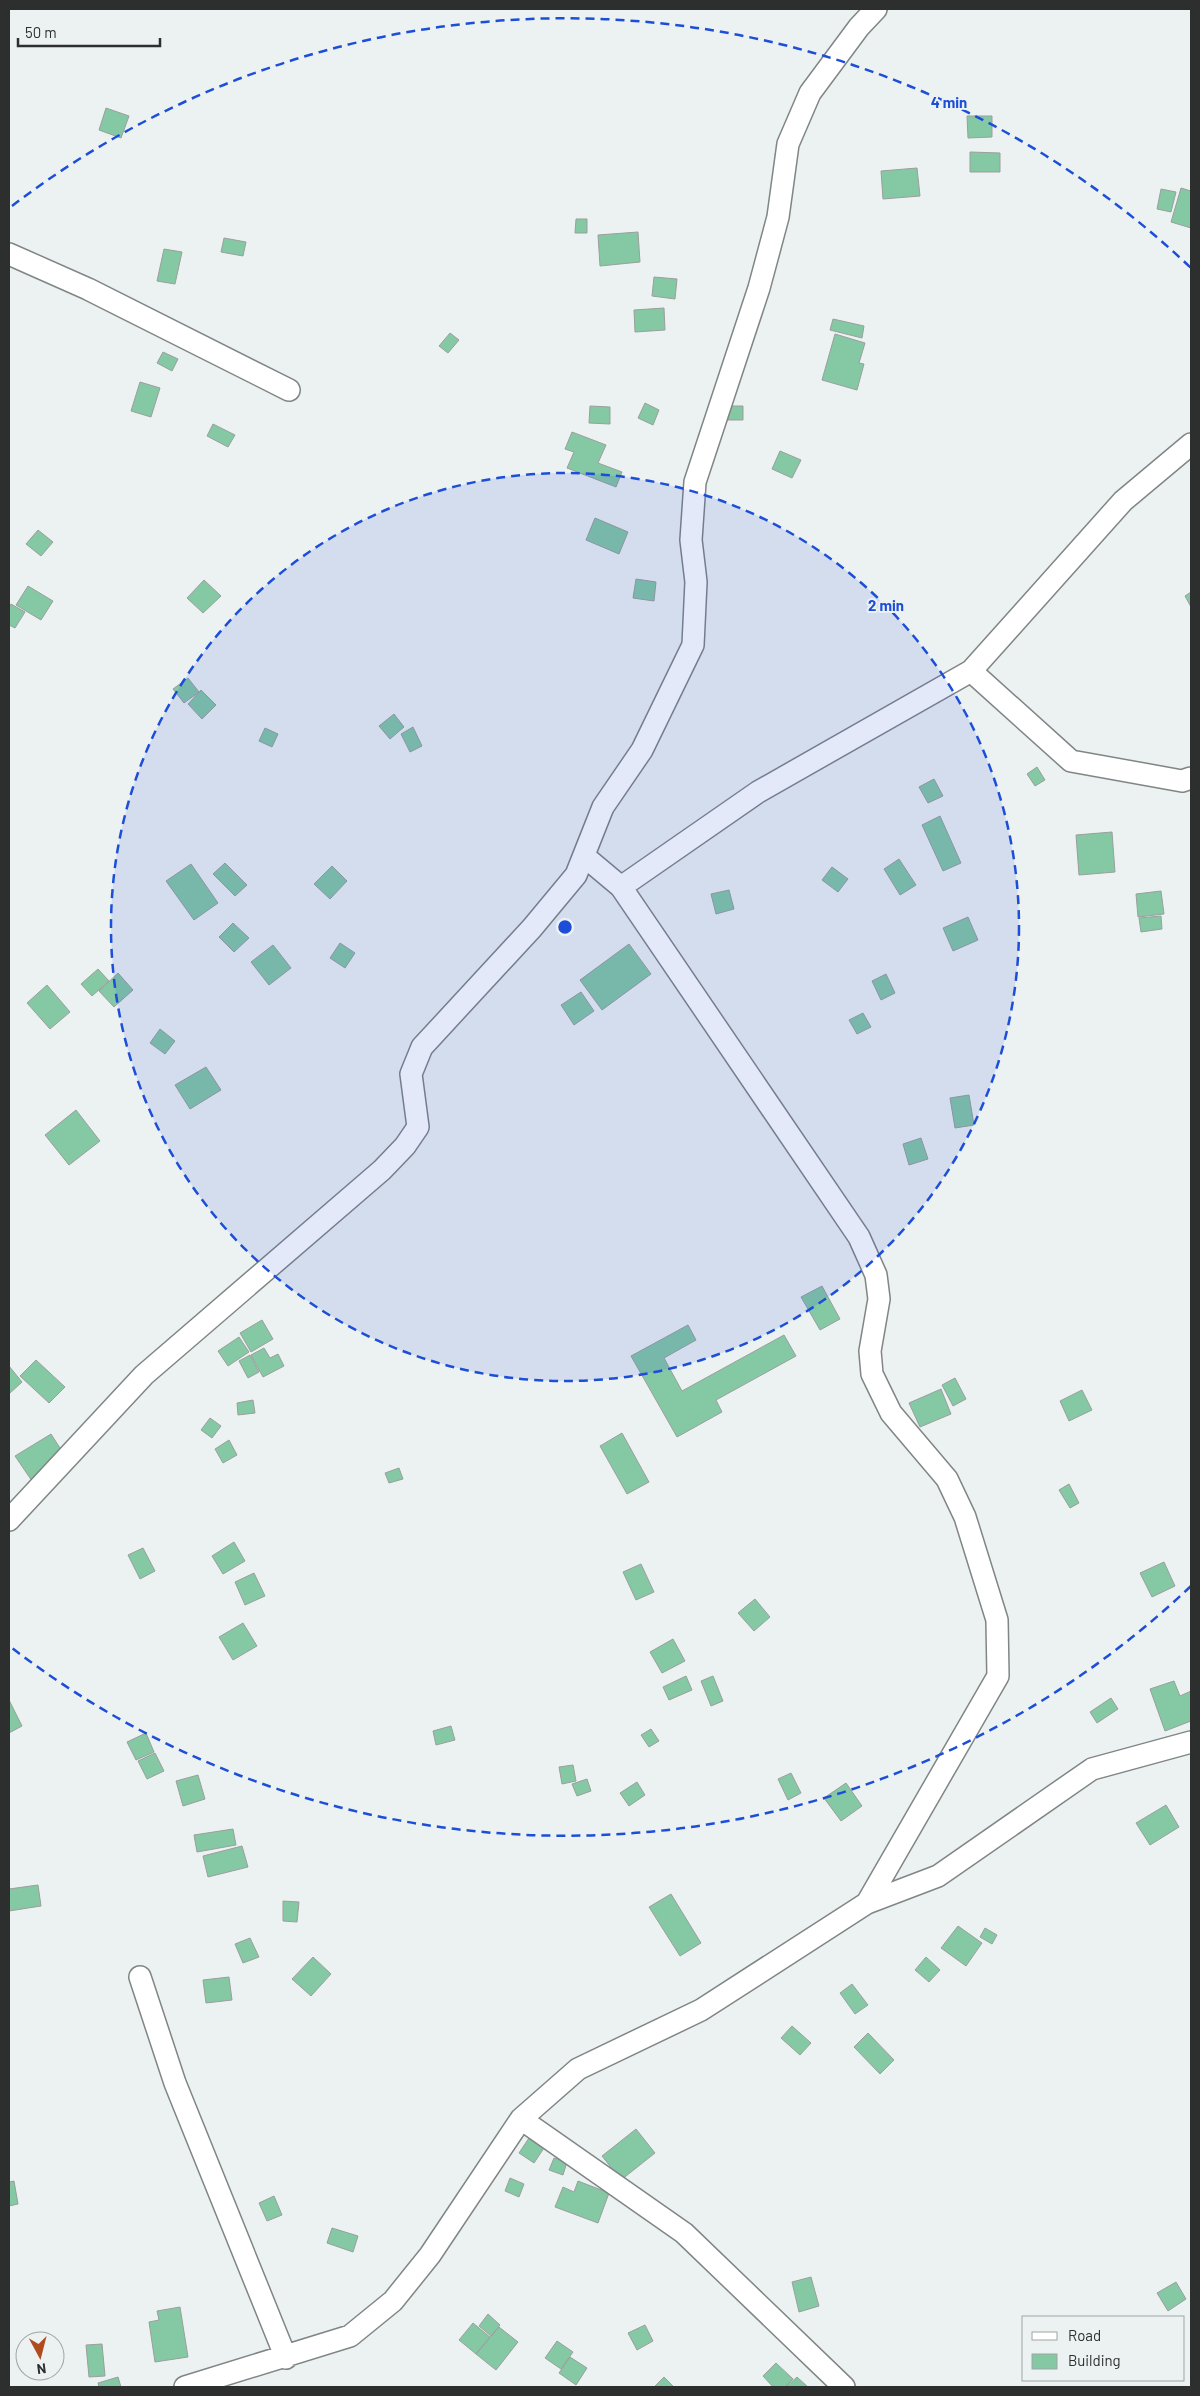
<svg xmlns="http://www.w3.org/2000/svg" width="1200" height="2396" viewBox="0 0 1200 2396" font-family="Barlow,sans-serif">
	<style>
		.building { fill: #84c8a4; stroke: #9b9f9d }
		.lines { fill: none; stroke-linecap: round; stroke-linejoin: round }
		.street-casing { stroke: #808585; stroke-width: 24 }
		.street { stroke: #fff; stroke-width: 21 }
		.ring { fill: none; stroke: #1d4ed8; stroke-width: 2.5; stroke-dasharray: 9 6 }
		.centre { fill: #1d4ed8; stroke: #ecf2f2; stroke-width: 2.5 }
		.ring-label { font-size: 15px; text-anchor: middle; font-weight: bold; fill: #1d4ed8; stroke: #ecf2f2; stroke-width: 4; stroke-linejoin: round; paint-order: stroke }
	</style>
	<rect width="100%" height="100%" fill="#ecf2f2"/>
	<!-- building -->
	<path class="building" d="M 106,108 L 129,116 L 121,138 L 99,130 Z
		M 967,116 L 992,116 L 992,137 L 968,138 Z
		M 970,152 L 1000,153 L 1000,172 L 970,172 Z
		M 917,168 L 920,196 L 883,199 L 881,171 Z
		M 1181,188 L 1191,191 L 1191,228 L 1171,222 Z
		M 1161,189 L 1176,192 L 1171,212 L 1157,209 Z
		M 576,219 L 587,219 L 587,233 L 575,233 Z
		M 638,232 L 640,262 L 600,266 L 598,235 Z
		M 224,238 L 246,242 L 243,256 L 221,252 Z
		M 164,249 L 182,252 L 175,284 L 157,281 Z
		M 654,277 L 677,279 L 675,299 L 652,296 Z
		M 664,308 L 665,330 L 635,332 L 634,310 Z
		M 833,319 L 864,326 L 862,338 L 830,330 Z
		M 450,333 L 459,340 L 448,353 L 439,346 Z
		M 835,334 L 865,343 L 859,363 L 864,364 L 857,390 L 822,380 Z
		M 163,352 L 178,359 L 172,371 L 157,363 Z
		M 140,382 L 160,388 L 151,417 L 131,411 Z
		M 645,403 L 659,410 L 653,425 L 638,418 Z
		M 590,406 L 610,407 L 610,424 L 589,423 Z
		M 727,406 L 743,406 L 743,420 L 727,420 Z
		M 213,424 L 235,435 L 228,447 L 207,436 Z
		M 572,432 L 606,445 L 598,463 L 622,472 L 616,487 L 567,468 L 574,452 L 565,449 Z
		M 780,451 L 801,460 L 792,478 L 772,469 Z
		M 595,518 L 628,532 L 619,554 L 586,540 Z
		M 38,530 L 53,542 L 41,556 L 26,544 Z
		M 636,579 L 656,582 L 654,601 L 633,598 Z
		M 204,580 L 221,596 L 203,613 L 187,598 Z
		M 28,586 L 53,601 L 41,620 L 16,605 Z
		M 1191,592 L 1191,607 L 1185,596 Z
		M 11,604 L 25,612 L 15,628 L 9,625 L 9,608 Z
		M 188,678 L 199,692 L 184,703 L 173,689 Z
		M 201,690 L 216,705 L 202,719 L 188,704 Z
		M 394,714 L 404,727 L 390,739 L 379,726 Z
		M 413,727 L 422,746 L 410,752 L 401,734 Z
		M 265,728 L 278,734 L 272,747 L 259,741 Z
		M 1037,767 L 1045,780 L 1035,786 L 1027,774 Z
		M 934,779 L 943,796 L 928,803 L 919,787 Z
		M 940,816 L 961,863 L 943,871 L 922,825 Z
		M 1112,832 L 1115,872 L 1079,875 L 1076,835 Z
		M 899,859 L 916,885 L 900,895 L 884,869 Z
		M 225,863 L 247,885 L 235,896 L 213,874 Z
		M 191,864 L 218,903 L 194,920 L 166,881 Z
		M 332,866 L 347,881 L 330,899 L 314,884 Z
		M 832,867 L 848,879 L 838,892 L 822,880 Z
		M 729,890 L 734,909 L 716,914 L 711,894 Z
		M 1161,891 L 1164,914 L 1138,917 L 1136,894 Z
		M 1161,916 L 1162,929 L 1141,932 L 1139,918 Z
		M 968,917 L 978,940 L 953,951 L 943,928 Z
		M 233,923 L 249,938 L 234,952 L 219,937 Z
		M 340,943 L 355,953 L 345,968 L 330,958 Z
		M 629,944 L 651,974 L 602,1010 L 580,980 Z
		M 273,945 L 291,968 L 269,985 L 251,962 Z
		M 98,969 L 109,981 L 92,996 L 81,984 Z
		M 118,973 L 133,990 L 114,1007 L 99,991 Z
		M 886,974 L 895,993 L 881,1000 L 872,981 Z
		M 47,985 L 70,1012 L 50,1029 L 27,1003 Z
		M 581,992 L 594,1011 L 574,1025 L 561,1005 Z
		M 863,1013 L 871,1027 L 857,1034 L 849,1020 Z
		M 160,1029 L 175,1041 L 165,1054 L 150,1043 Z
		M 206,1067 L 221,1090 L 190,1109 L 175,1085 Z
		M 969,1095 L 974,1125 L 955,1128 L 950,1098 Z
		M 76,1110 L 100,1141 L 69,1165 L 45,1135 Z
		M 921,1138 L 928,1159 L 909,1165 L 903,1144 Z
		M 822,1286 L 840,1319 L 820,1330 L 801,1297 Z
		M 262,1320 L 273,1339 L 251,1352 L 240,1333 Z
		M 688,1325 L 696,1340 L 664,1358 L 682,1391 L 784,1335 L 796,1356 L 716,1400 L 722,1412 L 677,1437 L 631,1356 Z
		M 239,1337 L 249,1352 L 228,1366 L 218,1351 Z
		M 264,1348 L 270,1358 L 278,1354 L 284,1366 L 263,1377 L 251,1355 Z
		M 250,1355 L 259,1372 L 248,1378 L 239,1361 Z
		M 36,1360 L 65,1387 L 49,1403 L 20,1376 Z
		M 9,1366 L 22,1382 L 9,1394 Z
		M 955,1378 L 966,1399 L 953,1406 L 942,1385 Z
		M 941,1389 L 951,1414 L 920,1427 L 909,1403 Z
		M 1082,1390 L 1092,1410 L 1069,1421 L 1060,1401 Z
		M 253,1400 L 255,1413 L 238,1415 L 237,1403 Z
		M 210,1418 L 221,1426 L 212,1438 L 201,1430 Z
		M 622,1433 L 649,1482 L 627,1494 L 600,1446 Z
		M 51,1434 L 67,1459 L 32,1481 L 15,1456 Z
		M 229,1440 L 237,1455 L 223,1463 L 215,1449 Z
		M 399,1468 L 403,1479 L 389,1483 L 385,1473 Z
		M 1069,1484 L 1079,1503 L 1070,1508 L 1059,1490 Z
		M 234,1542 L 245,1561 L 223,1574 L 212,1556 Z
		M 143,1548 L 155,1571 L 140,1579 L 128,1555 Z
		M 1164,1562 L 1175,1586 L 1152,1597 L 1140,1573 Z
		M 641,1564 L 654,1592 L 636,1600 L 623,1572 Z
		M 254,1573 L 265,1596 L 245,1605 L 235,1582 Z
		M 755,1599 L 770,1617 L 754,1631 L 738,1613 Z
		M 243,1623 L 257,1646 L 233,1660 L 219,1637 Z
		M 673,1639 L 685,1661 L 662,1673 L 650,1652 Z
		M 686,1676 L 692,1690 L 669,1700 L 663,1687 Z
		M 713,1676 L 723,1701 L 711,1706 L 701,1681 Z
		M 1174,1681 L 1180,1696 L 1191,1691 L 1191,1721 L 1165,1731 L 1150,1689 Z
		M 1111,1698 L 1118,1709 L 1097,1723 L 1090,1712 Z
		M 9,1700 L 22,1726 L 9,1733 Z
		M 451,1726 L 455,1740 L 436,1745 L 433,1731 Z
		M 651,1729 L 659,1741 L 649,1747 L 641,1735 Z
		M 146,1733 L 154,1752 L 136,1760 L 127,1742 Z
		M 155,1753 L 164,1771 L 147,1779 L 138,1761 Z
		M 573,1765 L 576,1781 L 562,1784 L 559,1767 Z
		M 791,1773 L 801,1793 L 788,1800 L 778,1779 Z
		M 198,1775 L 205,1799 L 183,1806 L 176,1781 Z
		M 587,1779 L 591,1791 L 577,1796 L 572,1784 Z
		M 637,1782 L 645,1795 L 629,1806 L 620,1793 Z
		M 846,1783 L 862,1806 L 841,1821 L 824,1798 Z
		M 1166,1805 L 1179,1827 L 1150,1845 L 1136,1823 Z
		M 233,1829 L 236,1845 L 197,1852 L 194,1835 Z
		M 242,1846 L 248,1867 L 208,1877 L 203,1856 Z
		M 38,1885 L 41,1906 L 9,1911 L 9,1889 Z
		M 671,1894 L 701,1943 L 680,1956 L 649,1907 Z
		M 283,1901 L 299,1902 L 297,1922 L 283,1921 Z
		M 958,1926 L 982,1943 L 966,1966 L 941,1948 Z
		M 985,1928 L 997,1935 L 992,1944 L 980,1937 Z
		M 250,1938 L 259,1957 L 243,1963 L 235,1944 Z
		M 313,1957 L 331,1974 L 311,1996 L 292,1979 Z
		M 926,1957 L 940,1970 L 929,1982 L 915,1970 Z
		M 229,1977 L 232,2000 L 206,2003 L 203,1980 Z
		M 852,1984 L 868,2005 L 855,2014 L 840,1993 Z
		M 792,2026 L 811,2043 L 800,2055 L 781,2038 Z
		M 868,2033 L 894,2060 L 880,2074 L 854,2047 Z
		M 636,2129 L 655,2153 L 621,2180 L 602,2156 Z
		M 529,2138 L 544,2148 L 534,2163 L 519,2153 Z
		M 554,2158 L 567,2162 L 563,2175 L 549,2170 Z
		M 510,2178 L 524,2184 L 519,2197 L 505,2191 Z
		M 14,2181 L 18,2204 L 9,2206 L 9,2182 Z
		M 578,2181 L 609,2193 L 598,2223 L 555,2207 L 563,2187 L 574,2192 Z
		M 274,2196 L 282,2215 L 267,2221 L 259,2203 Z
		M 332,2228 L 358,2236 L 353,2252 L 327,2243 Z
		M 811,2277 L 819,2306 L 799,2312 L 792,2282 Z
		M 1176,2282 L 1186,2299 L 1168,2311 L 1157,2293 Z
		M 180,2307 L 188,2357 L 155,2362 L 149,2322 L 159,2320 L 157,2311 Z
		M 488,2314 L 500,2325 L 491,2336 L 479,2326 Z
		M 473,2323 L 490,2337 L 476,2354 L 459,2340 Z
		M 645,2325 L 653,2341 L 637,2350 L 628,2333 Z
		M 499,2327 L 518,2342 L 496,2370 L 476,2354 Z
		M 557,2341 L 573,2352 L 561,2369 L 545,2358 Z
		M 102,2344 L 105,2376 L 89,2377 L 86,2345 Z
		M 570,2357 L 587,2368 L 576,2385 L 559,2373 Z
		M 776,2363 L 793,2379 L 785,2387 L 773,2387 L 763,2376 Z
		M 118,2377 L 121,2387 L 99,2387 L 98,2383 Z
		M 664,2377 L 674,2387 L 654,2387 Z
		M 797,2377 L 808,2387 L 786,2387 Z"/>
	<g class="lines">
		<defs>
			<path id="street" d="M 9,254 L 88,289 L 289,390
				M 971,671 L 1071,761 L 1182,781 L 1191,778
				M 621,887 L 758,792 L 971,671 L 1123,501 L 1191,444
				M 9,1520 L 144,1375 L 382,1170 L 405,1146 L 418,1127 L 411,1074 L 422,1047 L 532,928 L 576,875 L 603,807 L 642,750 L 693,645 L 696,582 L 691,540 L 695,482 L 759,288 L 778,217 L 788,144 L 810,93 L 859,27 L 876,9
				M 867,1903 L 938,1876 L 1092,1769 L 1191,1742
				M 140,1977 L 175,2083 L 286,2358
				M 521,2119 L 684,2233 L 844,2387
				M 185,2387 L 350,2336 L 393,2301 L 430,2255 L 521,2119 L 578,2069 L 701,2010 L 867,1903 L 998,1676 L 997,1620 L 965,1517 L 947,1479 L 891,1413 L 872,1374 L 870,1351 L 879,1299 L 876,1275 L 859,1237 L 621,887 L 584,856"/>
		</defs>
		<!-- street casing -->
		<use href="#street" class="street-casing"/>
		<!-- street -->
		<use href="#street" class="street"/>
	</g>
	<!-- distance rings -->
	<circle cx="565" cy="927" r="454" fill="#1d4ed8" fill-opacity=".12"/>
	<g class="ring">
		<circle cx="565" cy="927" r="454"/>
		<path d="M1191 1586A909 909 0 0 1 12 1648M12 206A909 909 0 0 1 1191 268"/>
	</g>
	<circle cx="565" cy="927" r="8" class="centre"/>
	<g class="ring-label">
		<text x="949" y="108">4 min</text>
		<text x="886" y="611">2 min</text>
	</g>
	<!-- border -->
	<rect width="1200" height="2396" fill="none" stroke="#2c2f2e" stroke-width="20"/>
	<!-- legend -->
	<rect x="1022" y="2316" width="162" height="65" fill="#ecf2f2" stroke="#9fa4a4"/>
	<rect x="1032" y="2332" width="25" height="8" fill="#ffffff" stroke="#9fa4a4"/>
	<text x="1068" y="2341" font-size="15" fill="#2c2f2e">Road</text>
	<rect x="1032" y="2354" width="25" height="15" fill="#84c8a4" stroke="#9fa4a4"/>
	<text x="1068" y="2366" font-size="15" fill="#2c2f2e">Building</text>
	<!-- north arrow -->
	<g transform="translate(40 2356) rotate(173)"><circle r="24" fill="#ecf2f2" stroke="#9fa4a4"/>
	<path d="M0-4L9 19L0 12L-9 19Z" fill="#b04b1f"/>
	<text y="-8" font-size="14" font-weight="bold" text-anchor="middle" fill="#2c2f2e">N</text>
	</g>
	<!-- scale -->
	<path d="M18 38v8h142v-8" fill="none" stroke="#2c2f2e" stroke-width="2.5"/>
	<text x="25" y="38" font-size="15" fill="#2c2f2e" stroke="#ecf2f2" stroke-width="4" paint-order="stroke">50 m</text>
</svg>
